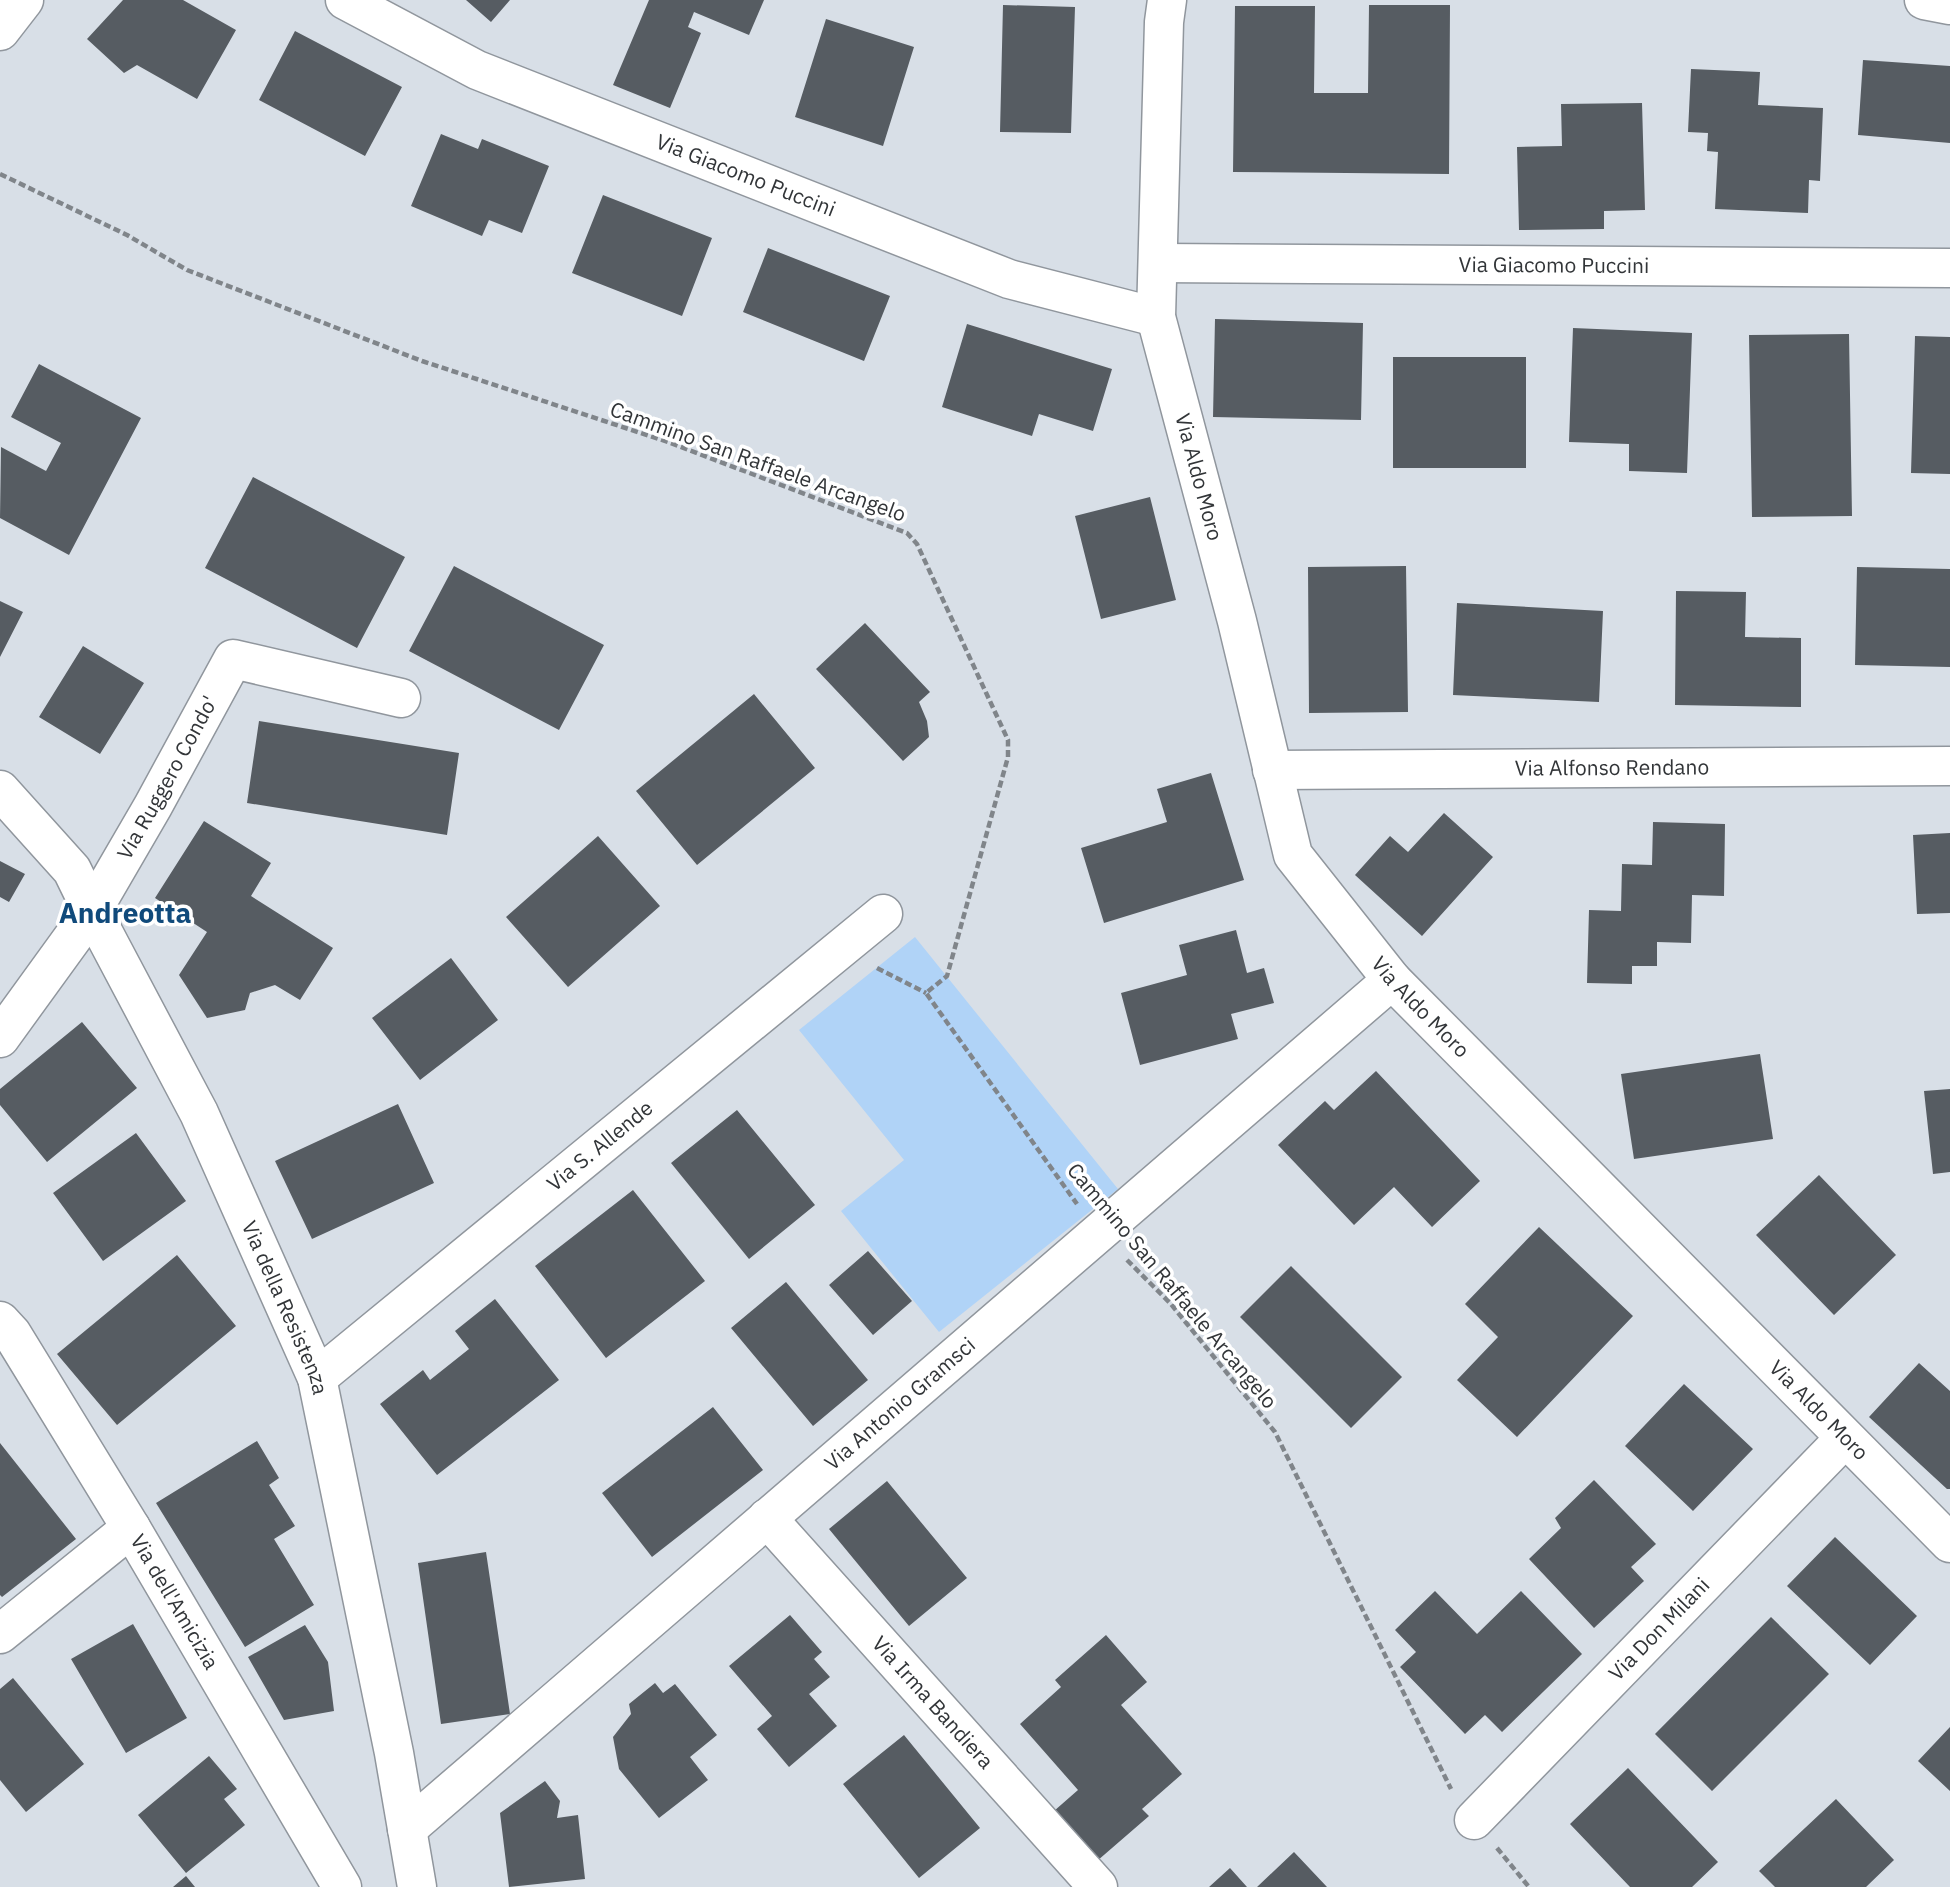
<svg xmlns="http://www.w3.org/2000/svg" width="1950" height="1887" viewBox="0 0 1950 1887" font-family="'IBM Plex Sans',sans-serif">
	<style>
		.green { fill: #b0d3f7 }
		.building { fill: #565c62 }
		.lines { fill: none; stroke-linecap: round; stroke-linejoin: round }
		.minor-casing { stroke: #90969d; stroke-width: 41 }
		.path { stroke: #80858a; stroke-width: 4.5; stroke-dasharray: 7 3.5; stroke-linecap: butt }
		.minor { stroke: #fff; stroke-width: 38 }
		.labels { text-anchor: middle; stroke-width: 7; stroke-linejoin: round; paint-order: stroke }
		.street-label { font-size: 21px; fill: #323538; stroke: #fff }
		.district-label { font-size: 28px; font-weight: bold; fill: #104a7b; stroke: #fff }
	</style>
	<rect width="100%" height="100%" fill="#d8dfe7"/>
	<!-- green -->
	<path class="green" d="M 915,937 L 1118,1189 L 939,1332 L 841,1211 L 904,1160 L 799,1030 Z"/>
	<!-- building -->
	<path class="building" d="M 123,0 L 183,0 L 236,30 L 197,99 L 137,65 L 124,73 L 87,39 Z
		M 466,0 L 510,0 L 491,22 Z
		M 649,0 L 764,0 L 749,35 L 694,12 L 688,27 L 701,33 L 670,108 L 613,85 Z
		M 1003,5 L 1075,7 L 1071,133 L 1000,132 Z
		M 1369,5 L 1450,5 L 1449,174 L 1233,172 L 1235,6 L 1315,6 L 1314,93 L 1368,93 Z
		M 826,19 L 914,47 L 883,146 L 795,117 Z
		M 295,31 L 402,87 L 365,156 L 259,100 Z
		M 1863,60 L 1950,66 L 1950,143 L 1858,135 Z
		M 1691,69 L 1760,72 L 1758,105 L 1823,108 L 1820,181 L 1809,180 L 1808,213 L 1715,209 L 1718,152 L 1707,151 L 1708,133 L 1688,132 Z
		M 1642,103 L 1645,210 L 1604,211 L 1604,229 L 1519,230 L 1517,147 L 1562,146 L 1561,104 Z
		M 441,134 L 478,149 L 482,139 L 549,166 L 522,233 L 489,220 L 482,236 L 411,206 Z
		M 603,195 L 712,238 L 682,316 L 572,273 Z
		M 768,248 L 890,296 L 864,361 L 743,312 Z
		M 1215,319 L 1363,323 L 1361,420 L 1213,417 Z
		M 967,324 L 1112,369 L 1093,431 L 1039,414 L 1032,436 L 942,407 Z
		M 1573,328 L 1692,333 L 1687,473 L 1629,471 L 1629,444 L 1569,442 Z
		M 1849,334 L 1852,516 L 1752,517 L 1749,335 Z
		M 1915,336 L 1950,337 L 1950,474 L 1911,473 Z
		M 1393,357 L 1526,357 L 1526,468 L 1393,468 Z
		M 39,364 L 141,418 L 69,555 L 0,518 L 1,447 L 46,471 L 61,443 L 11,417 Z
		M 253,477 L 405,557 L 357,648 L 205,568 Z
		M 1150,497 L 1176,600 L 1101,619 L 1075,516 Z
		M 454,566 L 604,645 L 559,730 L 409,651 Z
		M 1406,566 L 1408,712 L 1309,713 L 1308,567 Z
		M 1857,567 L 1950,569 L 1950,667 L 1855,665 Z
		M 1676,591 L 1746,592 L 1745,637 L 1801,638 L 1801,707 L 1675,705 Z
		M 0,601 L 23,612 L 0,657 Z
		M 1457,603 L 1603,611 L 1599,702 L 1453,695 Z
		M 865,623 L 930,692 L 919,702 L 927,721 L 929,737 L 903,761 L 816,669 Z
		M 83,646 L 144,683 L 100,754 L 39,717 Z
		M 754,694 L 815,768 L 697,865 L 636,791 Z
		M 259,721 L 459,753 L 447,835 L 247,803 Z
		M 1211,773 L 1244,880 L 1104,923 L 1081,848 L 1167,822 L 1157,789 Z
		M 1444,813 L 1493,857 L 1422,936 L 1355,875 L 1390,836 L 1408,852 Z
		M 204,821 L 271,863 L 251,896 L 333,948 L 300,1000 L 275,985 L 250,993 L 245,1010 L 207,1018 L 179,975 L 207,932 L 155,898 Z
		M 1653,822 L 1725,824 L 1724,896 L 1692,895 L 1691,943 L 1657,942 L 1657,966 L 1632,966 L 1632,984 L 1587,983 L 1589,910 L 1621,911 L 1622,864 L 1652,865 Z
		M 1950,833 L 1950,913 L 1917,914 L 1913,835 Z
		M 598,836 L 660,906 L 568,987 L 506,917 Z
		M 0,861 L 25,874 L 9,902 L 0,897 Z
		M 1236,930 L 1247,973 L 1264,968 L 1274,1003 L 1231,1014 L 1238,1039 L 1140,1065 L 1121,993 L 1187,975 L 1179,945 Z
		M 451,958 L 498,1020 L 420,1080 L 372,1018 Z
		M 82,1022 L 137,1088 L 47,1162 L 0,1105 L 0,1089 Z
		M 1760,1054 L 1773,1139 L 1634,1159 L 1621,1074 Z
		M 1376,1071 L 1480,1181 L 1432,1227 L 1394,1187 L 1354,1225 L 1278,1145 L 1325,1101 L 1334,1110 Z
		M 1950,1089 L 1950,1172 L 1933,1174 L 1924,1091 Z
		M 398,1104 L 434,1183 L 312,1239 L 275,1161 Z
		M 737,1110 L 815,1205 L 749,1259 L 671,1163 Z
		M 136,1133 L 186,1201 L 103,1261 L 53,1193 Z
		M 1819,1175 L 1896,1255 L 1834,1315 L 1756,1235 Z
		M 633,1190 L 705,1281 L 606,1358 L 535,1266 Z
		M 1539,1227 L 1633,1316 L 1517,1437 L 1457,1380 L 1498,1337 L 1465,1304 Z
		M 868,1251 L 912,1301 L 873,1335 L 829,1285 Z
		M 177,1255 L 236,1326 L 117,1425 L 57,1354 Z
		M 1291,1266 L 1402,1377 L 1351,1428 L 1240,1317 Z
		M 786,1282 L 868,1380 L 813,1426 L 731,1328 Z
		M 495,1299 L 559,1380 L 437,1475 L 380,1404 L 423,1370 L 430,1380 L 469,1349 L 455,1331 Z
		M 1919,1363 L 1950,1391 L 1950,1489 L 1947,1489 L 1869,1417 Z
		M 1684,1384 L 1753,1449 L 1693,1511 L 1625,1446 Z
		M 713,1407 L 763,1470 L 652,1557 L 602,1493 Z
		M 257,1441 L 279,1478 L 269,1485 L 295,1526 L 274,1539 L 314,1605 L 245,1647 L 156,1503 Z
		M 0,1443 L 76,1539 L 2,1597 L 0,1595 Z
		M 1594,1480 L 1656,1544 L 1631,1567 L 1644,1581 L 1594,1628 L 1529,1559 L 1561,1528 L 1555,1518 Z
		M 887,1481 L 967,1578 L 909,1626 L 829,1529 Z
		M 1835,1537 L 1917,1616 L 1870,1665 L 1787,1586 Z
		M 486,1552 L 510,1714 L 441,1724 L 418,1563 Z
		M 1435,1591 L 1477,1634 L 1521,1591 L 1582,1654 L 1502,1732 L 1485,1715 L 1465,1734 L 1400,1667 L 1416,1652 L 1395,1630 Z
		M 790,1615 L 822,1652 L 814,1659 L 830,1677 L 809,1694 L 837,1726 L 789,1767 L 757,1729 L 772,1716 L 729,1666 Z
		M 1771,1617 L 1829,1674 L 1712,1791 L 1655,1734 Z
		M 133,1624 L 187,1718 L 126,1753 L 71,1659 Z
		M 305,1625 L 328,1662 L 334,1711 L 284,1720 L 248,1657 Z
		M 1106,1635 L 1147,1682 L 1121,1705 L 1182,1774 L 1142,1809 L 1149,1816 L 1097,1861 L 1054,1811 L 1078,1790 L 1020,1724 L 1061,1687 L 1055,1680 Z
		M 13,1678 L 84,1764 L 26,1812 L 0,1780 L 0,1689 Z
		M 655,1683 L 663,1693 L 675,1684 L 717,1735 L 690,1757 L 708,1780 L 659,1818 L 619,1769 L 613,1737 L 631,1714 L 629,1704 Z
		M 1950,1727 L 1950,1791 L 1918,1761 Z
		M 904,1735 L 980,1828 L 919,1878 L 843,1784 Z
		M 209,1756 L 237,1789 L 224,1799 L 245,1825 L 186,1873 L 138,1815 Z
		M 1628,1768 L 1718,1862 L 1692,1887 L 1630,1887 L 1570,1824 Z
		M 545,1781 L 560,1801 L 557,1818 L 578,1815 L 585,1879 L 509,1887 L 500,1813 Z
		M 1836,1799 L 1894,1860 L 1866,1887 L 1775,1887 L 1759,1871 Z
		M 1294,1852 L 1327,1887 L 1257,1887 Z
		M 1230,1868 L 1247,1887 L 1209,1887 Z
		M 186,1876 L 195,1887 L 173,1887 Z"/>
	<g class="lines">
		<defs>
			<g id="minor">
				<path id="s1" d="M 345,0 L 477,70 L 1009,279 L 1156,317"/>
				<path id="s2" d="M 1167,0 L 1164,22 L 1156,317 L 1237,621 L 1293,855 L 1392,980 L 1950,1543"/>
				<path d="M 1924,0 L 1950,5"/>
				<path d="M 0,31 L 24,0"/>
				<path id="s3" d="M 1158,263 L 1950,268"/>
				<path id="s4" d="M 1272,770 L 1950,766"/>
				<path id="s5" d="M 0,790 L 72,870 L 92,911 L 199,1113 L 317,1378 L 394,1753 L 417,1887"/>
				<path id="s6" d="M 0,1038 L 92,911 L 153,806 L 233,659 L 401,698"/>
				<path id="s7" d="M 0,1321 L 12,1334 L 131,1528 L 342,1887"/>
				<path id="s8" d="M 317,1378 L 883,914"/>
				<path id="s9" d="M 767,1518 L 1098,1887"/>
				<path d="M 0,1634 L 131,1528"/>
				<path id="s10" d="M 1474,1820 L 1845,1438"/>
				<path id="s11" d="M 407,1829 L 1392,980"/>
			</g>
		</defs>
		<!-- minor casing -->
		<use href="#minor" class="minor-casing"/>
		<!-- path -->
		<path class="path" d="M 0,174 L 127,235 L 187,270 L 422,361 L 668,442 L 907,533 L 917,544 L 1008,740 L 1008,757 L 947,976 L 926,993 L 1077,1204
			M 877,968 L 926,993
			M 1127,1260 L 1170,1303 L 1275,1432 L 1451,1789
			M 1497,1848 L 1529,1887"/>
		<!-- minor -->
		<use href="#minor" class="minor"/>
	</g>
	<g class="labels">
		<!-- street labels -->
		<g class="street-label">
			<text dy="7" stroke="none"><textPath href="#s1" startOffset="438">Via Giacomo Puccini</textPath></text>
			<text dy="7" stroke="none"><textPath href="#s3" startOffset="396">Via Giacomo Puccini</textPath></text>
			<text transform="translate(758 462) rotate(20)" y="7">Cammino San Raffaele Arcangelo</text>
			<text dy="7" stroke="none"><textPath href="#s2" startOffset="483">Via Aldo Moro</textPath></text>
			<text dy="7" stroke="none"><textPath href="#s4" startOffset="340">Via Alfonso Rendano</textPath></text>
			<text dy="7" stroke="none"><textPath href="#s6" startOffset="310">Via Ruggero Condo'</textPath></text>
			<text dy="7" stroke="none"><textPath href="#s2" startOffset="1071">Via Aldo Moro</textPath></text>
			<text dy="7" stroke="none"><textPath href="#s8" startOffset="366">Via S. Allende</textPath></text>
			<text transform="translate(1172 1286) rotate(50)" y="7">Cammino San Raffaele Arcangelo</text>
			<text dy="7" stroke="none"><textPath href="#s5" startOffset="595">Via della Resistenza</textPath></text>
			<text dy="7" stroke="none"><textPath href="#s11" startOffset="651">Via Antonio Gramsci</textPath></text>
			<text dy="7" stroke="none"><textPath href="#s2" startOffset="1638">Via Aldo Moro</textPath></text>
			<text dy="7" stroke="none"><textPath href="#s7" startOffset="331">Via dell'Amicizia</textPath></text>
			<text dy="7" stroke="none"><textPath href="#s10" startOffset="266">Via Don Milani</textPath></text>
			<text dy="7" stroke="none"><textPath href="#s9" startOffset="248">Via Irma Bandiera</textPath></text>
		</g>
		<!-- district labels -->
		<g class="district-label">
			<text x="125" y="923">Andreotta</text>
		</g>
	</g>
</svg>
